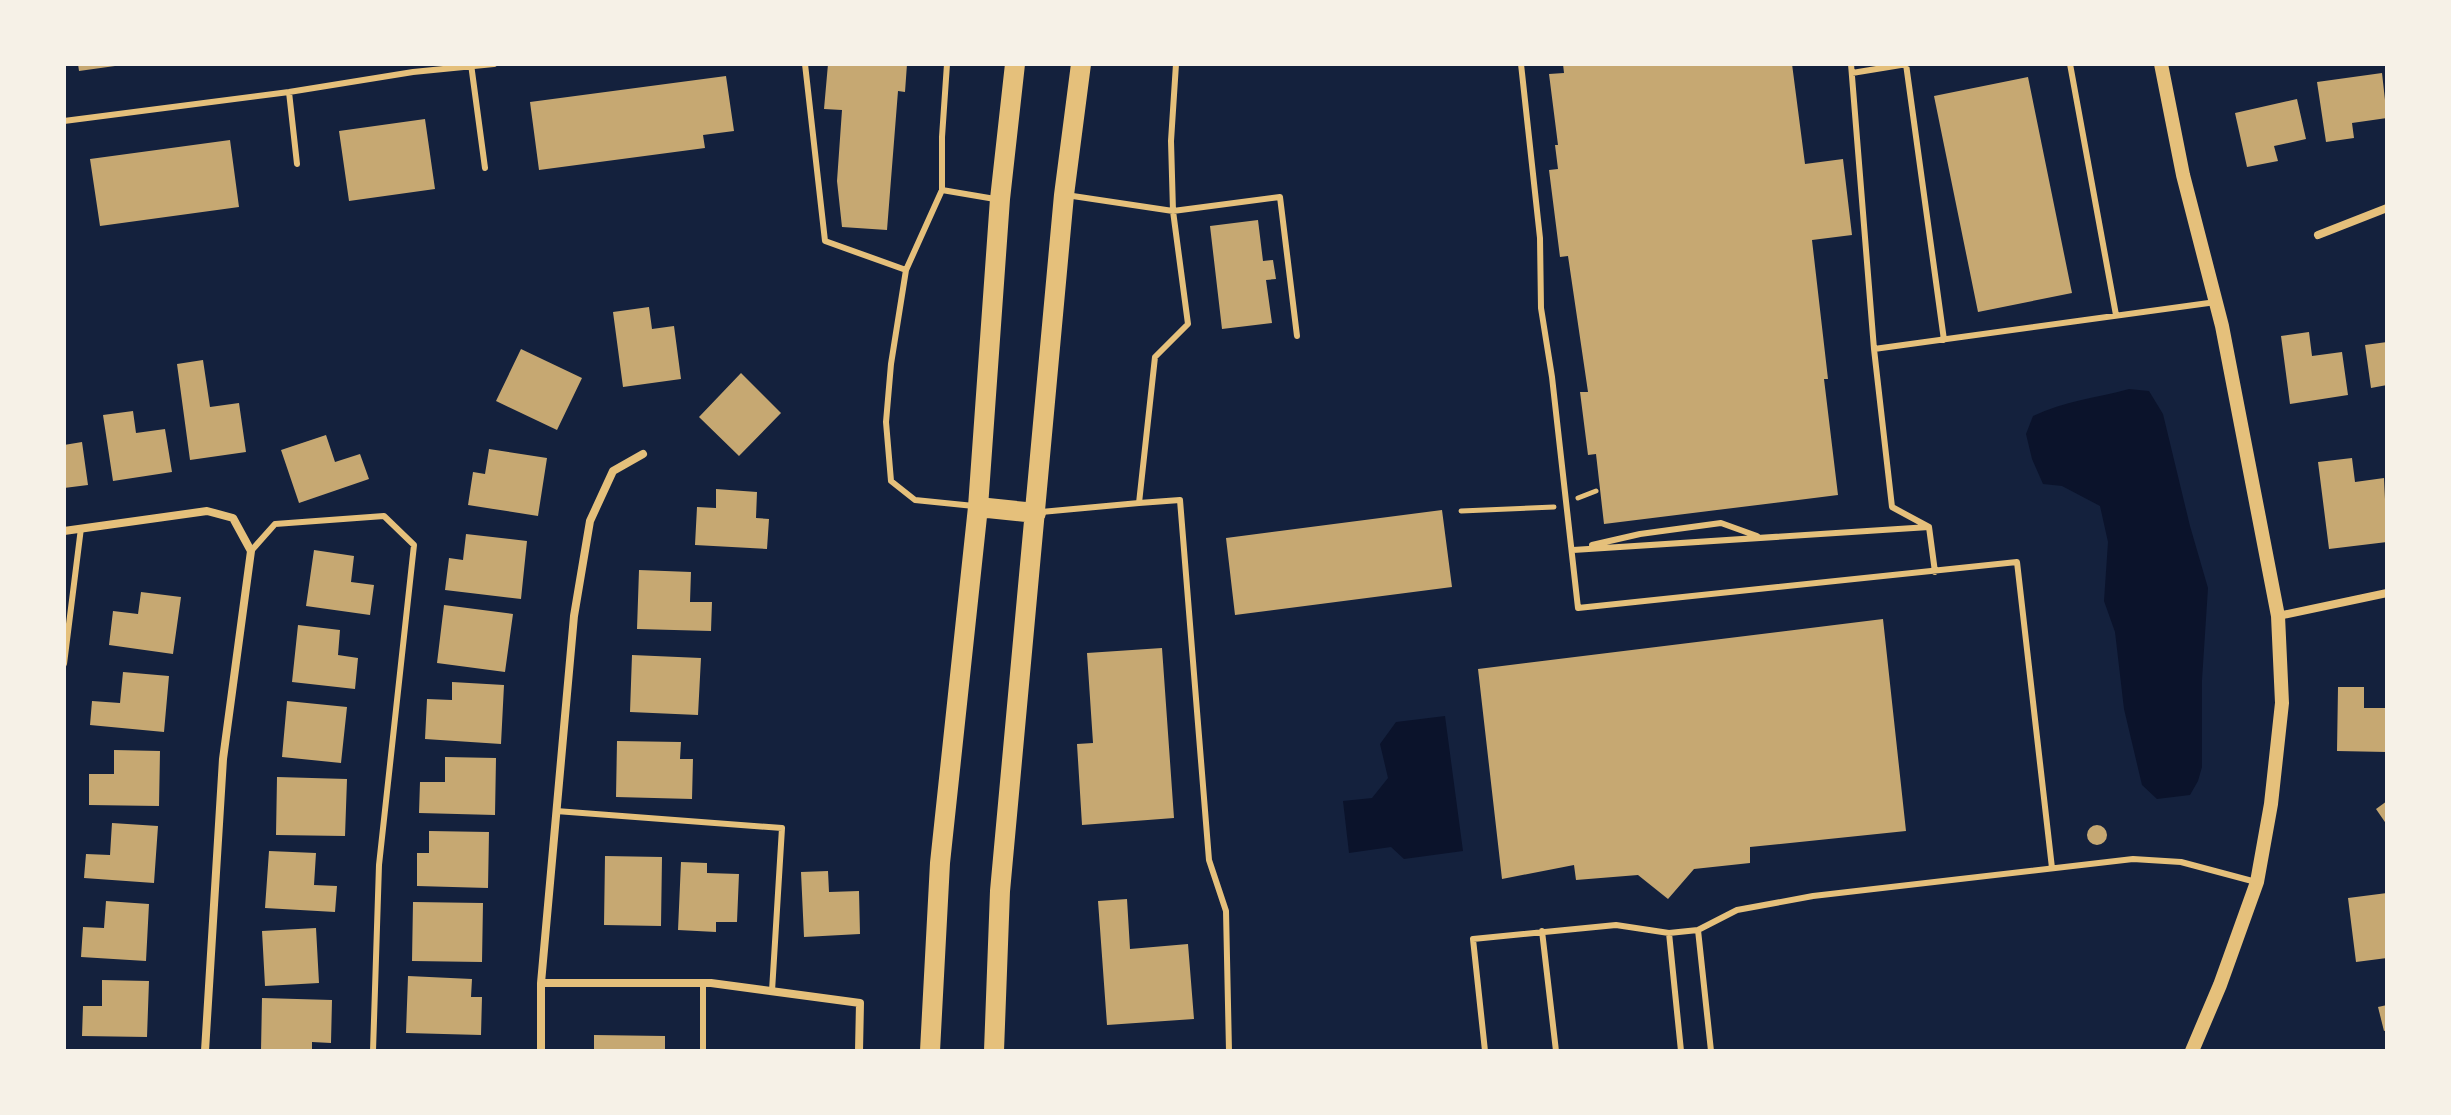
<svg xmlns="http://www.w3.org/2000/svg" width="2451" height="1115" viewBox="0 0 2451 1115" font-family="Roboto,sans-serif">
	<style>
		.water { fill: #0b132b }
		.building { fill: #c6a872 }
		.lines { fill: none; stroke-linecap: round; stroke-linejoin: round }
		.path { stroke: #e5c07b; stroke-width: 5 }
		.service { stroke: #e5c07b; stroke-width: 6 }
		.minor { stroke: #e5c07b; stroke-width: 8 }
		.tertiary { stroke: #e5c07b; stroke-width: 14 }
		.primary { stroke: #e5c07b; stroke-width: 20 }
	</style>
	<rect width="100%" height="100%" fill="#14213d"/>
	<!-- water -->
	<path class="water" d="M 2129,389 L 2149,391 L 2163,414 L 2190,526 L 2208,588 L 2202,680 L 2202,767 L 2198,781 L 2190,795 L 2157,799 L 2142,785 L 2124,709 L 2115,632 L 2104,601 L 2108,542 L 2100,506 L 2062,486 L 2043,484 L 2032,459 L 2026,434 L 2033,416 C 2064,401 2096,398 2129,389 Z
		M 1445,716 L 1463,851 L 1404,859 L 1391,847 L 1349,853 L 1343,801 L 1372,798 L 1388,778 L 1380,744 L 1396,722 Z"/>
	<!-- building -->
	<path class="building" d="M 78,64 L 115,64 L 115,66 L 79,71 Z
		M 828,64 L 907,64 L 905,92 L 898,91 L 887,230 L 842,227 L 837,181 L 842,110 L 824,109 Z
		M 1563,64 L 1792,64 L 1805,164 L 1843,159 L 1852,235 L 1812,240 L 1828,379 L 1824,379 L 1838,495 L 1604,524 L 1596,454 L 1588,455 L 1580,392 L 1588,392 L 1568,256 L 1560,257 L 1549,170 L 1558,169 L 1555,145 L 1558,145 L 1549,74 L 1564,73 Z
		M 2382,73 L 2387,118 L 2352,123 L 2354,138 L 2326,142 L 2317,82 Z
		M 726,76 L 734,131 L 703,135 L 705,148 L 539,170 L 530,102 Z
		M 2028,77 L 2072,293 L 1978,312 L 1934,96 Z
		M 2297,99 L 2306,139 L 2274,146 L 2278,161 L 2247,167 L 2235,113 Z
		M 425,119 L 435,189 L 349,201 L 339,131 Z
		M 230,140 L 239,207 L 100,226 L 90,159 Z
		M 1258,220 L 1263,261 L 1273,260 L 1276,279 L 1266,280 L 1272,323 L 1222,329 L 1210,226 Z
		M 649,307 L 652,329 L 674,326 L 681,379 L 623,387 L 613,312 Z
		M 2309,332 L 2312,356 L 2342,352 L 2348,395 L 2290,404 L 2281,336 Z
		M 2387,342 L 2387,385 L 2371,388 L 2365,345 Z
		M 521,349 L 582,378 L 557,430 L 496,401 Z
		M 203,360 L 210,407 L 239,403 L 246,452 L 190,460 L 177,364 Z
		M 741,373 L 781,413 L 739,456 L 699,417 Z
		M 133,411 L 136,433 L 165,429 L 172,472 L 113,481 L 103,415 Z
		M 326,435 L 335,462 L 360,454 L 369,479 L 299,503 L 281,450 Z
		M 82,442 L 88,485 L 64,488 L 64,445 Z
		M 489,449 L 547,458 L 538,516 L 468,505 L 473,472 L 485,474 Z
		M 2352,458 L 2355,482 L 2384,478 L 2387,542 L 2329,549 L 2318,462 Z
		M 716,489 L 757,492 L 756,518 L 769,519 L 767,549 L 695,545 L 697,507 L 716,508 Z
		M 1442,510 L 1452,587 L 1235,615 L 1226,538 Z
		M 466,534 L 527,541 L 521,599 L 445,590 L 449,558 L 463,560 Z
		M 314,550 L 354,556 L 351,582 L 374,585 L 370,615 L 306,606 Z
		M 639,570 L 691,572 L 690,602 L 712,602 L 711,631 L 637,629 Z
		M 141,592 L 181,597 L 173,654 L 109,645 L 113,611 L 138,614 Z
		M 444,605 L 513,614 L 505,672 L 437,663 Z
		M 1883,619 L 1906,831 L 1750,847 L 1750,863 L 1694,869 L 1668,899 L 1638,875 L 1576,880 L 1574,865 L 1502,879 L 1478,669 Z
		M 298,625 L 340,630 L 338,655 L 358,658 L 355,689 L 292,682 Z
		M 1162,648 L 1174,818 L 1082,825 L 1077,744 L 1093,743 L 1087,653 Z
		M 632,655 L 701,658 L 698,715 L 630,712 Z
		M 123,672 L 169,676 L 164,732 L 90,725 L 92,701 L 120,703 Z
		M 452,682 L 504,685 L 501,744 L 425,739 L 427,699 L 452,700 Z
		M 2338,687 L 2364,687 L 2364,708 L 2387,708 L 2387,752 L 2337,751 Z
		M 287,701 L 347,707 L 341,763 L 282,757 Z
		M 617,741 L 681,742 L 680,759 L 693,759 L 692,799 L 616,797 Z
		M 114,750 L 160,751 L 159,806 L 89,805 L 89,774 L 114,774 Z
		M 445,757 L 496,758 L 495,815 L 419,813 L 420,782 L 445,782 Z
		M 277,777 L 347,779 L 345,836 L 276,835 Z
		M 2387,801 L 2387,825 L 2376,809 Z
		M 112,823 L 158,826 L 154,883 L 84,878 L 86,854 L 110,855 Z
		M2087 835a10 10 0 1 1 20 0a10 10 0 1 1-20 0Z
		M 429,831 L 489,832 L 488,888 L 417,886 L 417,853 L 429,853 Z
		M 269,851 L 316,853 L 314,885 L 337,886 L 335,912 L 265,908 Z
		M 605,856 L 662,857 L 661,926 L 604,925 Z
		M 681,862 L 707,863 L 707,873 L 739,874 L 737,922 L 716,922 L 716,932 L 678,930 Z
		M 828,871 L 829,892 L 859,891 L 860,934 L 804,937 L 801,872 Z
		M 2387,893 L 2387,958 L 2356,962 L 2348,898 Z
		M 1127,899 L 1130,949 L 1188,944 L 1194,1019 L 1107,1025 L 1098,901 Z
		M 106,901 L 149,904 L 146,961 L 81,957 L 83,927 L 104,928 Z
		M 413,902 L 483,903 L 482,962 L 412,961 Z
		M 316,928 L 319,983 L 265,986 L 262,931 Z
		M 408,976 L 472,979 L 471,997 L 482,997 L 481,1035 L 406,1033 Z
		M 102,980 L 149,981 L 147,1037 L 82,1036 L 83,1006 L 102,1006 Z
		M 262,998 L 332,1000 L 331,1043 L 312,1042 L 312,1051 L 261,1051 Z
		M 2387,1005 L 2387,1030 L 2384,1031 L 2378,1007 Z
		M 594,1035 L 665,1036 L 665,1051 L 594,1051 Z"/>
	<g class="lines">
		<!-- path -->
		<path class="path" d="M 1578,498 L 1596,491
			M 1461,511 L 1554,507"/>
		<!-- service -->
		<path class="service" d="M 471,64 L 485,168
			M 805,64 L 825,241 L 906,270
			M 1521,64 L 1540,238 L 1541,308 L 1552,377 L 1578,608 L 2017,562 L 2052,868
			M 1851,64 L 1874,349 L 2216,302
			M 1906,64 L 1944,340
			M 2070,64 L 2116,315
			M 1852,73 L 1907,64
			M 289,92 L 297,164
			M 64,121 L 289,92 L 413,72 L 494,64
			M 942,190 L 942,137 L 947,64
			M 1066,195 L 1173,211 L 1280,197 L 1297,336
			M 1874,349 L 1892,507 L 1929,527 L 1935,572
			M 1139,503 L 1180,500 L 1209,860 L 1226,911 L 1229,1051
			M 974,506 L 915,500 L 891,481 L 886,422 L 891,364 L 906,270 L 942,190 L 995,199
			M 1041,512 L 1139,503 L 1155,357 L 1188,324 L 1173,211 L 1171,141 L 1176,64
			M 1592,545 L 1640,534 L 1721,523 L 1757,536
			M 1573,550 L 1929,527
			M 251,551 L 275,524 L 384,516 L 414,545 L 379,865 L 373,1051
			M 64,664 L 81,528
			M 556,811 L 782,828 L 772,991
			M 1698,930 L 1711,1051
			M 1542,931 L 1556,1051
			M 1669,933 L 1681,1051
			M 703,1051 L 703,983
			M 1485,1051 L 1473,939 L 1616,925 L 1669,933 L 1698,930 L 1737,910 L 1813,896 L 2133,859 L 2181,862 L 2256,882"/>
		<!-- minor -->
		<path class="minor" d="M 2318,235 L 2387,208
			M 64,531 L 207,511 L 233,518 L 251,551 L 223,759 L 205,1051
			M 2278,616 L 2387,593
			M 541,983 L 711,983 L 860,1003 L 859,1051
			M 541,1051 L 541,983 L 574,616 L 590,521 L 613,471 L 643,454"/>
		<!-- tertiary -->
		<path class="tertiary" d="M 2161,64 L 2183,175 L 2222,326 L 2278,616 L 2282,703 L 2271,804 L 2257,882 L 2220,985 L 2192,1051"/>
		<!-- primary -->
		<path class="primary" d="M 978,507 L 1036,513
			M 930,1051 L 940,863 L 978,507 L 1000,199 L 1015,64
			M 994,1051 L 1000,891 L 1064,195 L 1081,64"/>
	</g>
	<!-- border -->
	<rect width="2451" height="1115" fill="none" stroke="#f6f1e7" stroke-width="132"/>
</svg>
